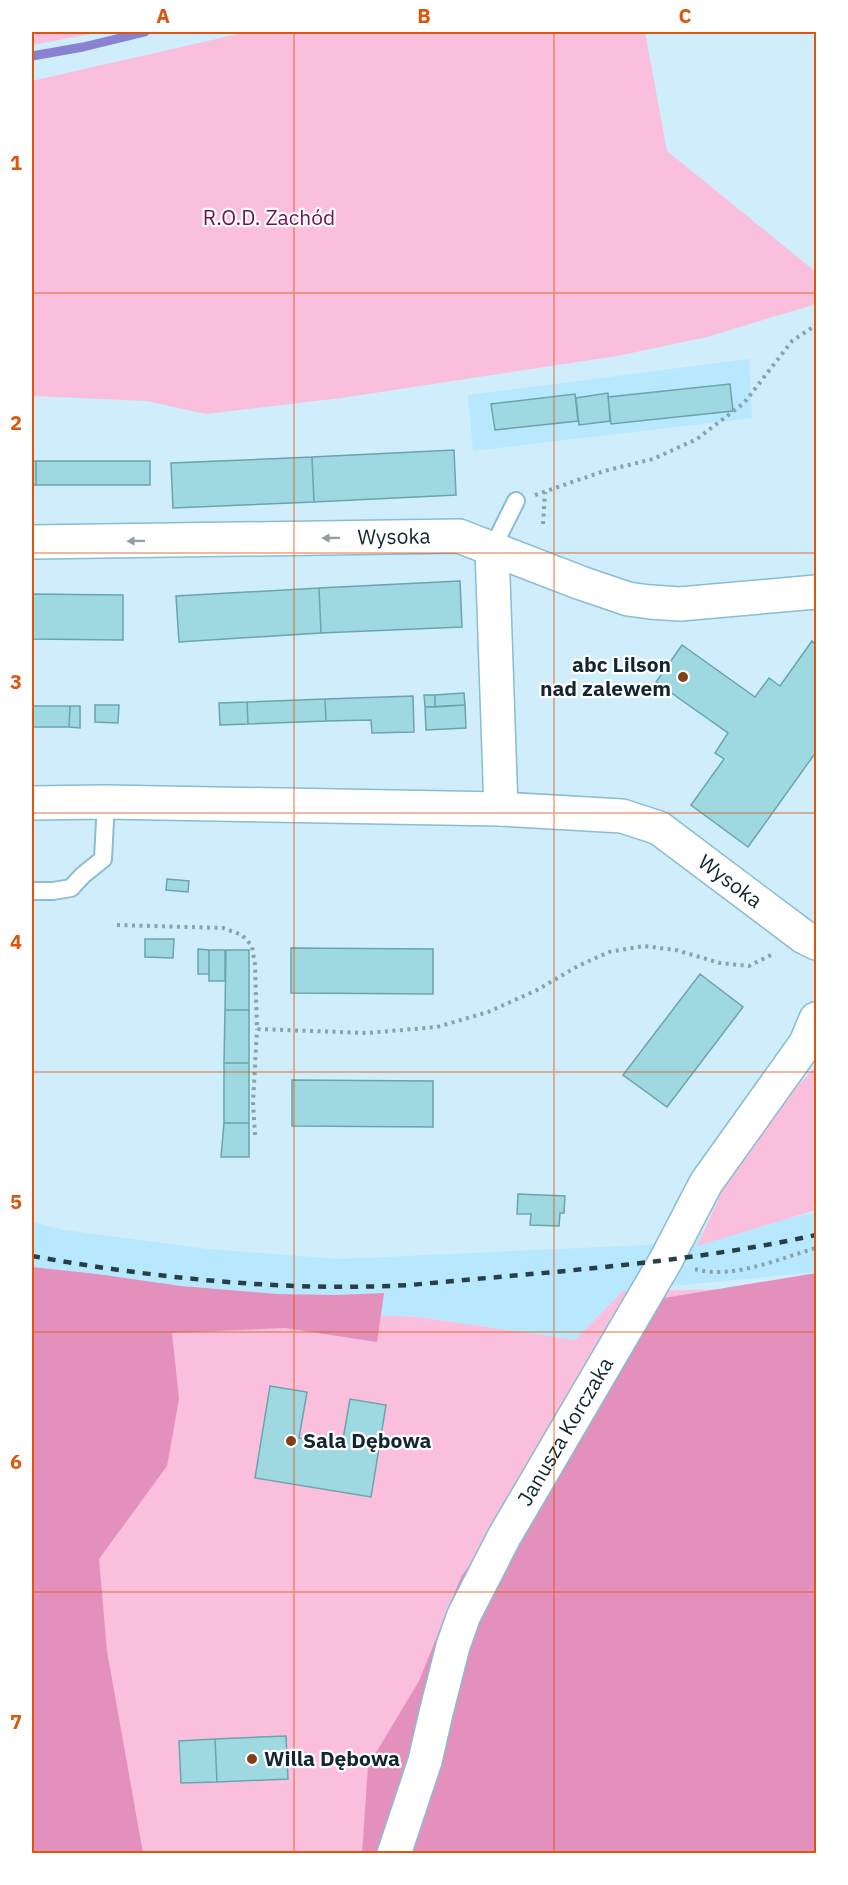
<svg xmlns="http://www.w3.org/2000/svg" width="848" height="1885" viewBox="0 0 848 1885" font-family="'IBM Plex Sans',sans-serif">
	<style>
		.built { fill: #b8e8fd }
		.green { fill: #fabfdd }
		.forest { fill: #e490bd }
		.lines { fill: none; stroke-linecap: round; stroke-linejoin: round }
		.stream { stroke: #8982d1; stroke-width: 9 }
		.building { fill: #9ed9e1; stroke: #6ba4ac; stroke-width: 1.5 }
		.lane-casing { stroke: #8abcd2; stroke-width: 20 }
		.street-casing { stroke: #8abcd2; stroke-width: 36 }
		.path { stroke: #88a3ae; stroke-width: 4; stroke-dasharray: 3 4.5; stroke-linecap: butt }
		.lane { stroke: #fff; stroke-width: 16 }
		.street { stroke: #fff; stroke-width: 33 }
		.rail { stroke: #293f48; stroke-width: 4.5; stroke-dasharray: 8 8; stroke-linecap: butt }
		.oneway { fill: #949da1 }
		.grid { fill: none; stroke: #dd560e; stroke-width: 1.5; stroke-opacity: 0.55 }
		.poi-dot { fill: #853f18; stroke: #fff; stroke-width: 2 }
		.labels { text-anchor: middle; stroke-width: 4.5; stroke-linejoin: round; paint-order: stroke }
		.park-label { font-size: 21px; fill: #730f51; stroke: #fff }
		.street-label { font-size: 21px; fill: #11262e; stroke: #fff }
		.poi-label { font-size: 21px; font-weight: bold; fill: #11262e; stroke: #fff; text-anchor: start }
		.neatline { fill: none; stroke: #dd560e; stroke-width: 2 }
		.grid-label { font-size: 20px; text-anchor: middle; font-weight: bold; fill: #dd560e }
	</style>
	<rect width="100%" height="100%" fill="#cfedfa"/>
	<!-- built -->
	<path class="built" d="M 749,359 L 752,418 L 473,451 L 468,395 Z
		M 816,1213 L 816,1272 L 623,1291 L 575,1340 L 419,1317 L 296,1312 L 32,1278 L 32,1222 L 64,1230 L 207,1249 L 341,1259 L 646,1245 L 721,1229 Z"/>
	<!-- green -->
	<path class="green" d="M 32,32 L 102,32 L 32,45 Z
		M 247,32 L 645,32 L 667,151 L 816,272 L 816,304 L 707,337 L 617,356 L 341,398 L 206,414 L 147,401 L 32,396 L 32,81 Z
		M 816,1066 L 816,1210 L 697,1246 L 723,1189 L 793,1091 Z
		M 32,1278 L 296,1312 L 419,1317 L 575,1340 L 623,1291 L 816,1288 L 816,1853 L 32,1853 Z"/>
	<!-- forest -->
	<path class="forest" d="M 32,1267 L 97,1274 L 181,1286 L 277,1294 L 336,1295 L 384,1293 L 377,1342 L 285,1328 L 172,1333 L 179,1399 L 167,1466 L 99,1559 L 107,1651 L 143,1853 L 32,1853 Z
		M 816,1273 L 816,1853 L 362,1854 L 368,1766 L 419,1681 L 461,1577 L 658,1299 Z"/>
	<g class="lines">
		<!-- stream -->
		<path class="stream" d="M 32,56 L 83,47 L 145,32"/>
	</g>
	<!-- building -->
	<path class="building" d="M 730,384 L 733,411 L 611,424 L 608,397 Z
		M 608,393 L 610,421 L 579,425 L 576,398 Z
		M 575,394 L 578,421 L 495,430 L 491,404 Z
		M 454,450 L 456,495 L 314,502 L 312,457 Z
		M 312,457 L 314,502 L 173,508 L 171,463 Z
		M 32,461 L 36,461 L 36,485 L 32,485 Z
		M 36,461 L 150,461 L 150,485 L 36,485 Z
		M 460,581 L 462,627 L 321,633 L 319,588 Z
		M 319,588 L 321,633 L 179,642 L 176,596 Z
		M 32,594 L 123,595 L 123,640 L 32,639 Z
		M 812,641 L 816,645 L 816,752 L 748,847 L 691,805 L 724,759 L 715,753 L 728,733 L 656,682 L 682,645 L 755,697 L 769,678 L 780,686 Z
		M 464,693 L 465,705 L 435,707 L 435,695 Z
		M 424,695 L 435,695 L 435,707 L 425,707 Z
		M 413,696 L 414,732 L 372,733 L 371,720 L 326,721 L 325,699 Z
		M 325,699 L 326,721 L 248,724 L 247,702 Z
		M 247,702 L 248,724 L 220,725 L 219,703 Z
		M 95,705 L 119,705 L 118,723 L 95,722 Z
		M 465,705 L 466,728 L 426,730 L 425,707 Z
		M 32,706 L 70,706 L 69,727 L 32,727 Z
		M 70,706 L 80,706 L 80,728 L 69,727 Z
		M 167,879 L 189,881 L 188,892 L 166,890 Z
		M 145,939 L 174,939 L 173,958 L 145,957 Z
		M 291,948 L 433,949 L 433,994 L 291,993 Z
		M 198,949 L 209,950 L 209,974 L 198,974 Z
		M 209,950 L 225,950 L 225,981 L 209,981 Z
		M 226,950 L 249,950 L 249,1010 L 225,1010 Z
		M 700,974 L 743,1007 L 667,1107 L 623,1075 Z
		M 225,1010 L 249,1010 L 249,1063 L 224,1063 Z
		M 224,1063 L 249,1063 L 249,1123 L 224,1123 Z
		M 292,1080 L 433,1081 L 433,1127 L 292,1126 Z
		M 224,1123 L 249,1123 L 249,1157 L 221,1157 Z
		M 518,1194 L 565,1196 L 564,1213 L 560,1213 L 559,1226 L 530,1225 L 531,1214 L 517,1214 Z
		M 270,1386 L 307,1392 L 299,1438 L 342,1445 L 350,1399 L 386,1405 L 371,1497 L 255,1478 Z
		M 286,1736 L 288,1779 L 217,1782 L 215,1739 Z
		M 215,1739 L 217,1782 L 181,1783 L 179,1741 Z"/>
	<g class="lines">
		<defs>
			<path id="lane" d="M 492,549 L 516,501
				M 32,891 L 53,891 L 71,888 L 83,875 L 103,859 L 106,802"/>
			<g id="street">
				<path id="s1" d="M 32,542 L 459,536 L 581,583 L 628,599 L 650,602 L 680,604 L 816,592"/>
				<path d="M 492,549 L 501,809"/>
				<path id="s2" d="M 32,803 L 106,802 L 501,809 L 622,816 L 659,828 L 804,937 L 816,943"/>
				<path id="s3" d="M 394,1854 L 425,1761 L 436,1713 L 453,1646 L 464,1615 L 504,1537 L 666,1260 L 706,1183 L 806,1043 L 816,1019"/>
			</g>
		</defs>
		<!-- lane casing -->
		<use href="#lane" class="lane-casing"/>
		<!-- street casing -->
		<use href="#street" class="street-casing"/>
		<!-- path -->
		<path class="path" d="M 535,495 L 604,471 L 653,459 L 697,439 L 744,403 L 792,341 L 816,325
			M 543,524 L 545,492
			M 117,925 L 223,928 L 242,935 L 252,946 L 255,965 L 257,1029 L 367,1033 L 437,1027 L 488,1012 L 537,990 L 578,966 L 609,952 L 644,946 L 676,950 L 720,963 L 749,966 L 775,953
			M 255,1135 L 253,1103 L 257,1029
			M 695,1269 C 732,1280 781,1258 816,1248"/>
		<!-- lane -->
		<use href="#lane" class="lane"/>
		<!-- street -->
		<use href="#street" class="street"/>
		<!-- rail -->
		<path class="rail" d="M 32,1256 C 154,1278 286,1292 410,1285 C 546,1272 683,1264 816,1235"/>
	</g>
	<!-- one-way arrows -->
	<defs><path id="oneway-solid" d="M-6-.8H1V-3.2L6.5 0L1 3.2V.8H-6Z" transform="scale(1.5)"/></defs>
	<g class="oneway">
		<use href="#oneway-solid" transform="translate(331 538) rotate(179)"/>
		<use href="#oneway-solid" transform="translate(136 541) rotate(179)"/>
	</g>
	<!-- grid -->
	<path class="grid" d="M 294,32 L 294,1854M 554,32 L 554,1854M 32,293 L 816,293M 32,553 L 816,553M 32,813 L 816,813M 32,1072 L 816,1072M 32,1332 L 816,1332M 32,1592 L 816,1592"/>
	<!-- markers -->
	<g class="poi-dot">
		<circle cx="683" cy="677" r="6"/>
		<circle cx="291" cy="1441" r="6"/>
		<circle cx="252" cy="1759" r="6"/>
	</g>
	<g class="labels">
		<!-- park labels -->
		<g class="park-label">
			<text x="269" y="225">R.O.D. Zachód</text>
		</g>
		<!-- street labels -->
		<g class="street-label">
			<text dy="7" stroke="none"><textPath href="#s1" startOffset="362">Wysoka</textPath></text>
			<text dy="7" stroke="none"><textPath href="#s2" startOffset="718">Wysoka</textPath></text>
			<text dy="7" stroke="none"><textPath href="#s3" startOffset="459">Janusza Korczaka</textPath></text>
		</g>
		<!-- poi labels -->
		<g class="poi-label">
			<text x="671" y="672" text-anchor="end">abc Lilson<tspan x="671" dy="24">nad zalewem</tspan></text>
			<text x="303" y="1448">Sala Dębowa</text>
			<text x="264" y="1766">Willa Dębowa</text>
		</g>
	</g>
	<!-- border -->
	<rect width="848" height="1885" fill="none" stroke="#ffffff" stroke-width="66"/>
	<rect x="33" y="33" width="782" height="1819" class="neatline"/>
	<g class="grid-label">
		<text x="163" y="23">A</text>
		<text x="424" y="23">B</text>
		<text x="685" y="23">C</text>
		<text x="16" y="170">1</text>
		<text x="16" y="430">2</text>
		<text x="16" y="689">3</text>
		<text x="16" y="949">4</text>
		<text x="16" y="1209">5</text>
		<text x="16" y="1469">6</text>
		<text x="16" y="1729">7</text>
	</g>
</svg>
